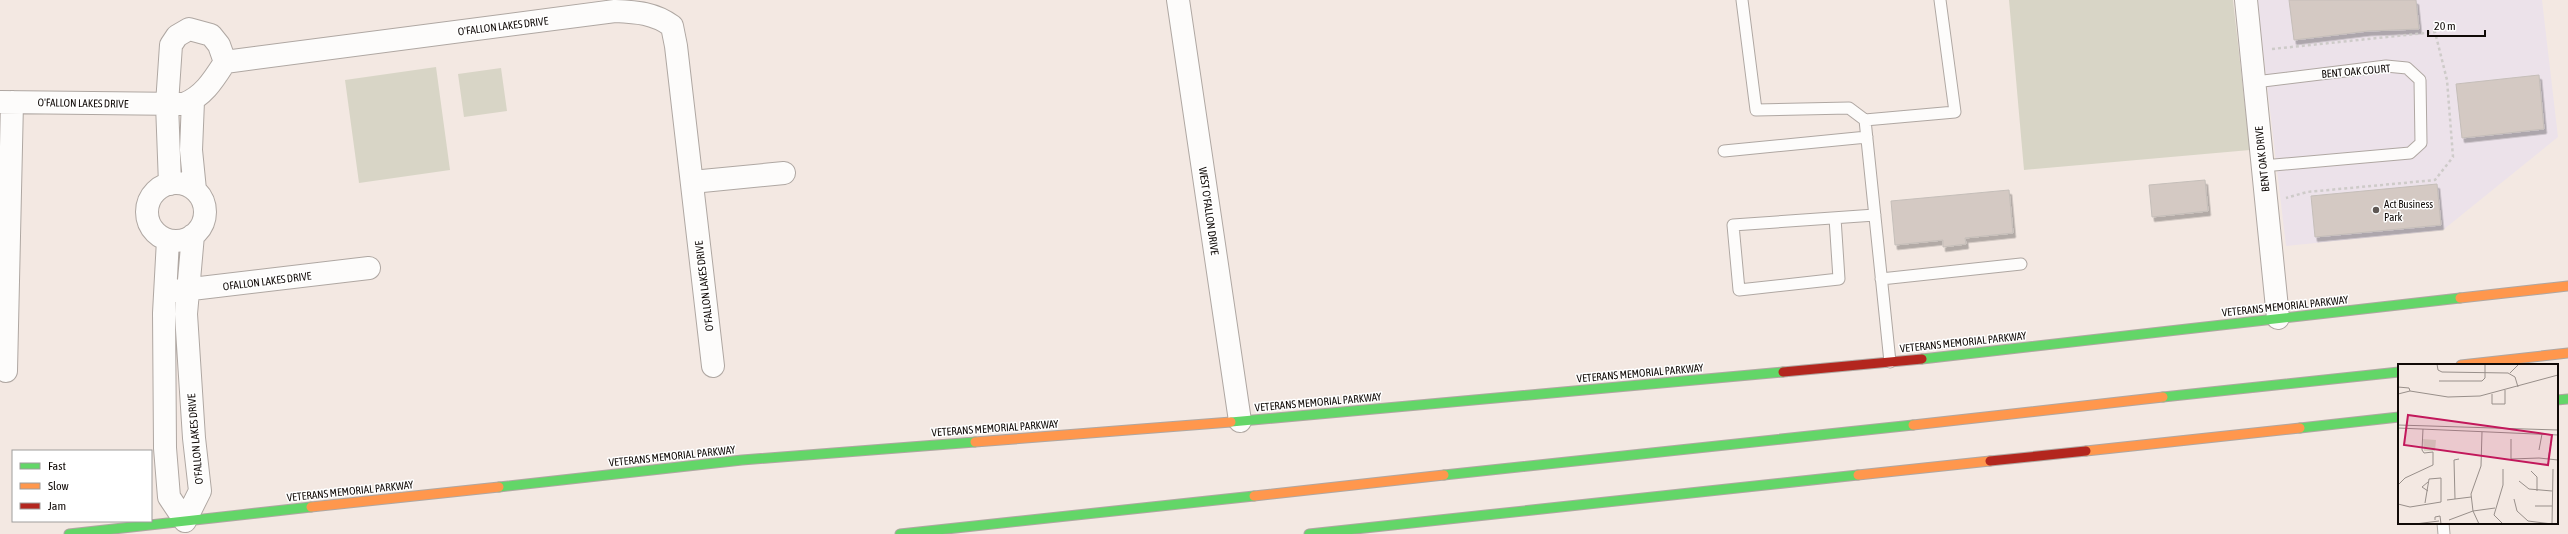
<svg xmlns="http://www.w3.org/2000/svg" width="2568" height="534" viewBox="0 0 2568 534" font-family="'Asap Condensed',sans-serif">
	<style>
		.commercial { fill: #ece2ea }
		.green { fill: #d8d5c6 }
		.building { fill: #d4c9c3; stroke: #c5beb9; filter: url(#shadow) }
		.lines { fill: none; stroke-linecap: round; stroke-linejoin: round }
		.lane-casing { stroke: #afa7a2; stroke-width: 13 }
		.street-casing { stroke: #afa7a2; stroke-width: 24 }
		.fast-casing { stroke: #afa7a2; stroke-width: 11 }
		.slow-casing { stroke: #afa7a2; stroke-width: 11 }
		.jam-casing { stroke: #afa7a2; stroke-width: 11 }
		.path { stroke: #cecbc9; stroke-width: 2.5; stroke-dasharray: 3 3; stroke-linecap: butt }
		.lane { stroke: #fdfcfb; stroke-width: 11 }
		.street { stroke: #fdfcfb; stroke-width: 22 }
		.fast { stroke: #63d668; stroke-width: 9 }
		.slow { stroke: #ff974d; stroke-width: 9 }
		.jam { stroke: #b3261e; stroke-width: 9 }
		.poi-dot { fill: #5f5854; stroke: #fff; stroke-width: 1.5 }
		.labels { text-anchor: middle; stroke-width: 3; stroke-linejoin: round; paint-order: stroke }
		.street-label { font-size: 11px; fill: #100a07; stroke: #fff }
		.poi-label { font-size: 11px; fill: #100a07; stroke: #fff; text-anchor: start }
		.inset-road { fill: none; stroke: #988f8a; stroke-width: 1 }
		.view { fill: #c2185b; fill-opacity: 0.15; stroke: #c2185b; stroke-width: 2 }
		.inset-edge { fill: none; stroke: #100a07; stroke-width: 2 }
	</style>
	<defs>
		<filter id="shadow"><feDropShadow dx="2.5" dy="4.5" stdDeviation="0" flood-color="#0004"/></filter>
	</defs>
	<rect width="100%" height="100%" fill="#f3e8e2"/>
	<!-- commercial -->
	<path class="commercial" d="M 2257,0 L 2542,0 L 2558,137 L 2443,230 L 2286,246 Z"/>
	<!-- green -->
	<path class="green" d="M 2009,0 L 2233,0 L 2250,150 L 2024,170 Z
		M 436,67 L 450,170 L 359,183 L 345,80 Z
		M 501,68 L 507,111 L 464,117 L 458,74 Z"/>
	<!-- building -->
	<path class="building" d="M 2289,0 L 2416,0 L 2419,29 L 2368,31 L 2294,40 Z
		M 2539,75 L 2544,129 L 2462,138 L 2456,84 Z
		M 2205,180 L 2208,211 L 2152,217 L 2149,185 Z
		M 2437,184 L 2441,225 L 2315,237 L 2311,196 Z
		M 2009,190 L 2013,233 L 1965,238 L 1966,244 L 1943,247 L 1943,240 L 1895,245 L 1891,201 Z"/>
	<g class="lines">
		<defs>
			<path id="lane" d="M 1742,0 L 1756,110 L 1849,108 L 1865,120 L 1955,112 L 1940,0
				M 2255,82 L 2386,66 L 2407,68 L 2420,80 L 2421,143 L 2410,153 L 2263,166
				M 1865,120 L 1890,362
				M 1724,151 L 1867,137
				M 1835,218 L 1839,279 L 1739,290 L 1733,225 L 1875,215
				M 1881,279 L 2021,264
				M 2443,523 L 2444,534"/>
			<path id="street" d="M 1178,0 L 1240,421
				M 2246,0 L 2278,318
				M 193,101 L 191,150 L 195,190
				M 0,102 L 184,104 C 204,96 214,79 225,62 L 615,11 C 637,12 654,13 672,26 L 676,46 L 713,366
				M 692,182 L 784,173
				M147 212a29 29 0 1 1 58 0a29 29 0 1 1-58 0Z
				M 170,184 L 167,104 L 171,45 L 177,36 L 189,29 L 211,35 L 219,45 L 225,62
				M 168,240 L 164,313 L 165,448 L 169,497 L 185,521
				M 175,291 L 369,268
				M 6,371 L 12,102
				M 185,521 L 200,491 L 194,438 L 186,314 L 193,235"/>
			<path id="fast" d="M 1922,359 L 2460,298
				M 2163,397 L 2399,372
				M 2557,400 L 2568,399
				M 1231,422 L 1783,372
				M 2300,428 L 2399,417
				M 1444,475 L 1913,425
				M 499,487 L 742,460 L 975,442
				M 69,534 L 311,507
				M 900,534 L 1254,496
				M 1309,534 L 1858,475"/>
			<path id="slow" d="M 2460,298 L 2568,286
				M 2461,365 L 2568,353
				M 1913,425 L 2163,397
				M 975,442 L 1231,422
				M 2086,451 L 2300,428
				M 1858,475 L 1990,461
				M 1254,496 L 1444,475
				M 311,507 L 499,487"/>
			<path id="jam" d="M 1783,372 L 1922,359
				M 1990,461 L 2086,451"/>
		</defs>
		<!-- lane casing -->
		<use href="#lane" class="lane-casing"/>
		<!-- street casing -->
		<use href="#street" class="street-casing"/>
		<!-- fast casing -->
		<use href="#fast" class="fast-casing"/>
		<!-- slow casing -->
		<use href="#slow" class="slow-casing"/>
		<!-- jam casing -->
		<use href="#jam" class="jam-casing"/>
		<!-- path -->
		<path class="path" d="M 2272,49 L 2435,32 L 2447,80 L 2453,157 L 2435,180 L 2307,192 L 2286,198"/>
		<!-- lane -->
		<use href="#lane" class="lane"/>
		<!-- street -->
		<use href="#street" class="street"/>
		<!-- fast -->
		<use href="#fast" class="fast"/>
		<!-- slow -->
		<use href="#slow" class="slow"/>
		<!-- jam -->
		<use href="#jam" class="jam"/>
	</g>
	<!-- markers -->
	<circle class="poi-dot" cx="2376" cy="210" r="4"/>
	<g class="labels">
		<!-- street labels -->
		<g class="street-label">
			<text transform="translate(503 26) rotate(-7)" y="4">O'FALLON LAKES DRIVE</text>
			<text transform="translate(2356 71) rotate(-5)" y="4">BENT OAK COURT</text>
			<text transform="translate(83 103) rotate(1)" y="4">O'FALLON LAKES DRIVE</text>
			<text transform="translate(2262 159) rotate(-96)" y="4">BENT OAK DRIVE</text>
			<text transform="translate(1209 211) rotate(82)" y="4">WEST O'FALLON DRIVE</text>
			<text transform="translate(267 281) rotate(-7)" y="4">OFALLON LAKES DRIVE</text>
			<text transform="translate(704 286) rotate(-97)" y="4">O'FALLON LAKES DRIVE</text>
			<text transform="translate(2285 306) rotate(-6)" y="4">VETERANS MEMORIAL PARKWAY</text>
			<text transform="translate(1963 342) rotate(-6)" y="4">VETERANS MEMORIAL PARKWAY</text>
			<text transform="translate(1640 373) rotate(-5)" y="4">VETERANS MEMORIAL PARKWAY</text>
			<text transform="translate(1318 402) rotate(-5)" y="4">VETERANS MEMORIAL PARKWAY</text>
			<text transform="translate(995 428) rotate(-4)" y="4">VETERANS MEMORIAL PARKWAY</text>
			<text transform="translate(195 439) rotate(-95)" y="4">O'FALLON LAKES DRIVE</text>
			<text transform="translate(672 456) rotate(-6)" y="4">VETERANS MEMORIAL PARKWAY</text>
			<text transform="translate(350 491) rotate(-6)" y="4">VETERANS MEMORIAL PARKWAY</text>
		</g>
		<!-- poi labels -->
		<g class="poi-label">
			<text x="2384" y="208">Act Business<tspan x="2384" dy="13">Park</tspan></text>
		</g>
	</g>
	<!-- overview -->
	<g transform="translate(2398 364)">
		<rect width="160" height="160" fill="#f3e8e2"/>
		<path d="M 25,75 L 38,76 L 37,87 L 26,87 Z" fill="#d8d5c6"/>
		<path class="inset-road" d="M 39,0 L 40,6 L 44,8 L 110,9 L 117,13 L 120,23M 112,9 L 121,0M 41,17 L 84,17 L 87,14 L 87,0M 0,23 L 11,24 L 12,27M 0,30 L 12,27 L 50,33 L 82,32 L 160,11M 94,30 L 94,40 L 107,40 L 107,26M 0,61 L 160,66M 0,64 L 160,71M 113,75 L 113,95 L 141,94 L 160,96M 141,86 L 144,70M 150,95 L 153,80M 133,107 L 139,113 L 139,127M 0,114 L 0,130M 121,117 L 131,125 L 154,127M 1,120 L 7,114 L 35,101 L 35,88 L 26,89 L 24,86 L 25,65M 30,127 L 24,123 L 30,118M 57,135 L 56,96 L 61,95M 116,135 L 119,147 L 130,157 L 154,160M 49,136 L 73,133M 0,140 L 12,143 L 43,138 L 43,114 L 31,115 L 27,139M 137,142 L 154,142M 37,156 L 37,153 L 42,152 L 43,160M 51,156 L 75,147 L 97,144M 17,160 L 41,157M 81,160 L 75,147 L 73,130 L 83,102 L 84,68M 105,160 L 96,151 L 105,121 L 105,105M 154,160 L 155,105"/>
		<path class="view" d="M 10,51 L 154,71 L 150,101 L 6,81 Z"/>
		<rect width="160" height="160" class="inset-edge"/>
	</g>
	<!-- legend -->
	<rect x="12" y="450" width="140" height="72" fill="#ffffff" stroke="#9f9d9c"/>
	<rect x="20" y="463" width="20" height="6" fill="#63d668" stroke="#9f9d9c"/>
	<text x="48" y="470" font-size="12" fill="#100a07">Fast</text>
	<rect x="20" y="483" width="20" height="6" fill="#ff974d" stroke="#9f9d9c"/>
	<text x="48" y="490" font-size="12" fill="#100a07">Slow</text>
	<rect x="20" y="503" width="20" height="6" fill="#b3261e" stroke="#9f9d9c"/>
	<text x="48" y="510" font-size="12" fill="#100a07">Jam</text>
	<!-- scale -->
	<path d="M2428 30v6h57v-6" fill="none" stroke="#100a07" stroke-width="2"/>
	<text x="2434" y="30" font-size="12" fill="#100a07" stroke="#ffffff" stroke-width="3" paint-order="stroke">20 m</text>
</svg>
